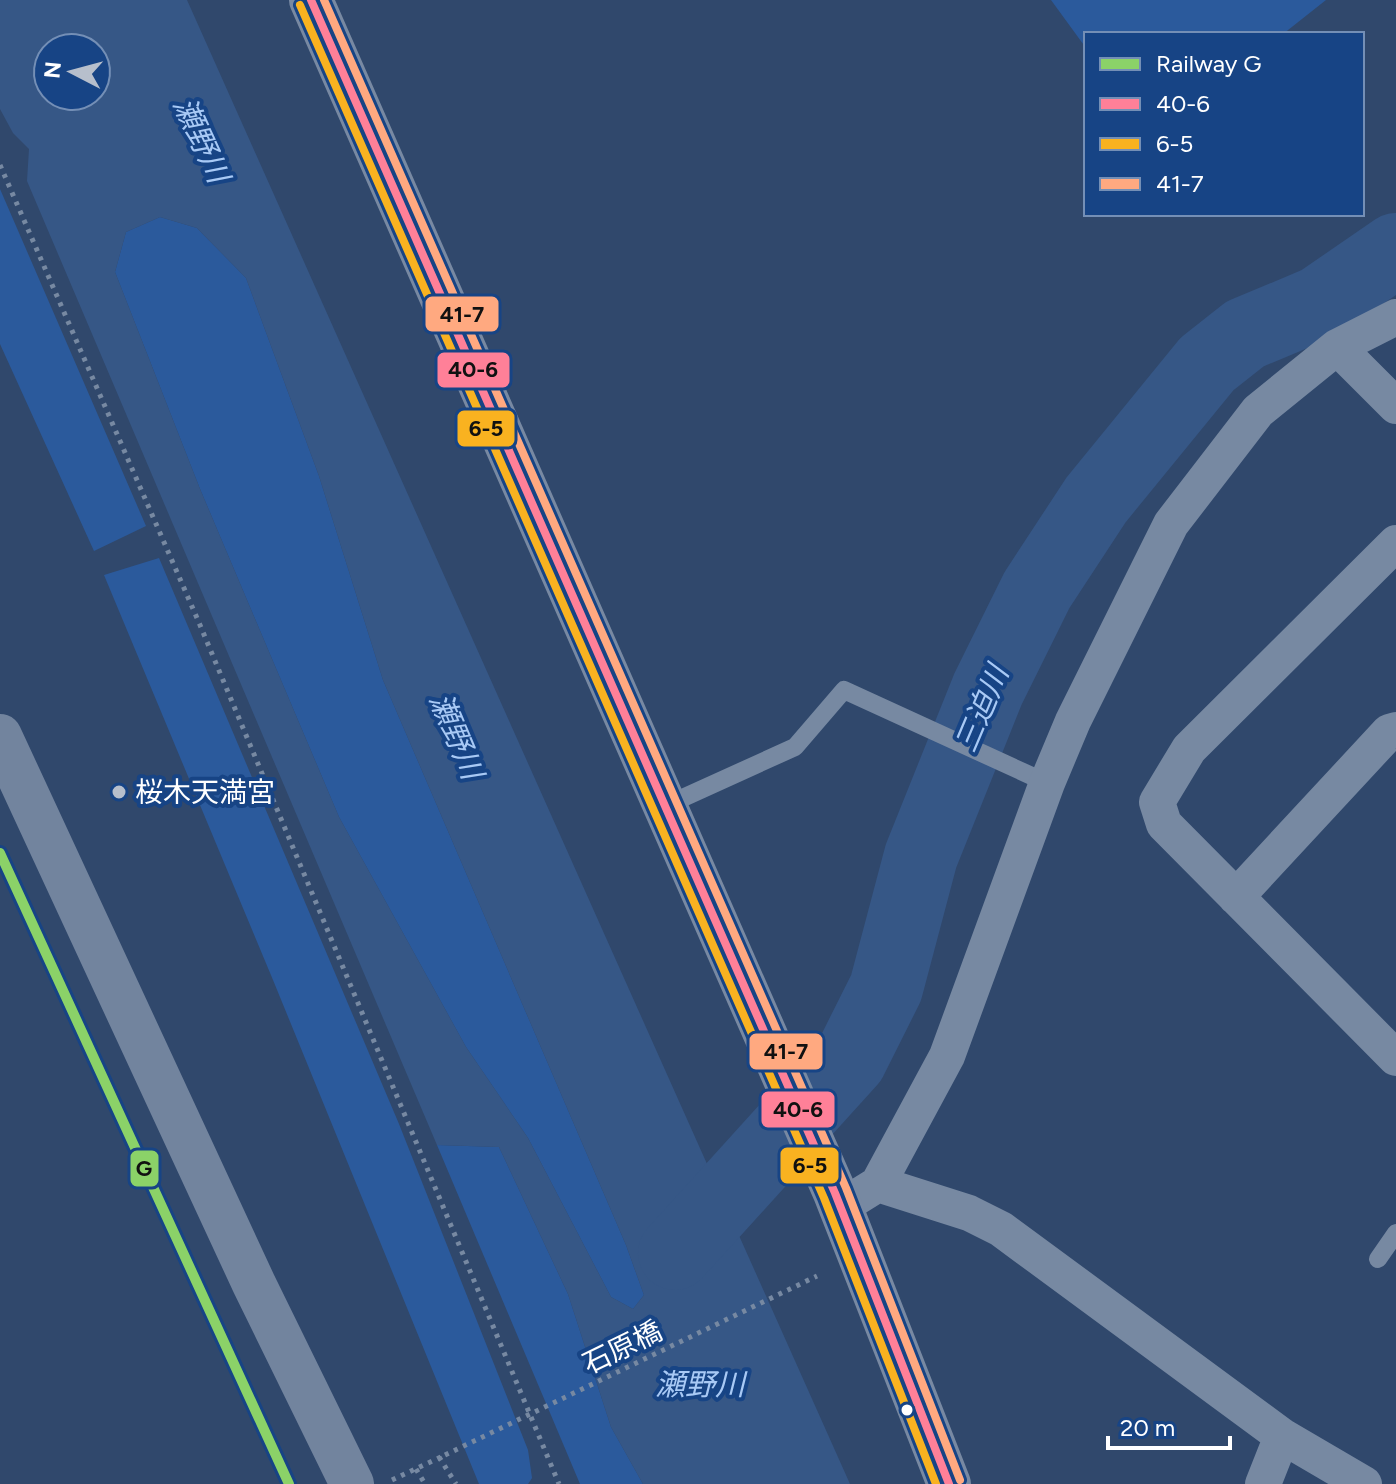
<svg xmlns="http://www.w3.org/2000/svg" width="1396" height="1484" viewBox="0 0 1396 1484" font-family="Figtree,'Noto Sans JP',sans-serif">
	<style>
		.green { fill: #2b5a9c }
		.water { fill: #365786; fill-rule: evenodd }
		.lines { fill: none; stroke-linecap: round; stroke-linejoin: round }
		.river { stroke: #365786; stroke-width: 74 }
		.path { stroke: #7789a2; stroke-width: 5; stroke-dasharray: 4 6; stroke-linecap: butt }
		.lane { stroke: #7789a2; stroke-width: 18 }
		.street { stroke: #7789a2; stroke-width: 36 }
		.secondary { stroke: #72849e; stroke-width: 44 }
		.highway { stroke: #7889a2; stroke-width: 44 }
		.path-bridge { stroke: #7789a2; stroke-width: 5; stroke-dasharray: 4 6; stroke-linecap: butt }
		.bus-1-casing { stroke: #174485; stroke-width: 14 }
		.bus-2-casing { stroke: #174485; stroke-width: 14 }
		.bus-3-casing { stroke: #174485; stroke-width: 14 }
		.bus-1 { stroke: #ff8098; stroke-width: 8 }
		.bus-2 { stroke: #f9b220; stroke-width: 8 }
		.bus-3 { stroke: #ffa980; stroke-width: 8 }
		.rail-1-casing { stroke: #174485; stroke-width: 16 }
		.rail-1 { stroke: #8bd268; stroke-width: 10 }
		.poi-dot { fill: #b7bfcc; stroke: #174485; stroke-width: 3 }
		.bus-dot { fill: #fff; stroke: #174485; stroke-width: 3 }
		.labels { text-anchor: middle; stroke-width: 8; stroke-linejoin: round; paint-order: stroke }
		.poi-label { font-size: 28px; fill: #fff; stroke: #174485; text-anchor: start }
		.street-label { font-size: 28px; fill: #fff; stroke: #174485 }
		.water-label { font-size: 30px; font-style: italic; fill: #a8c9f5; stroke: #174485 }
		.line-badge { stroke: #174485; stroke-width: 3 }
		.pale-badge-label { font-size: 22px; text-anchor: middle; font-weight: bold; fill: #111 }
	</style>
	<rect width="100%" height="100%" fill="#30486c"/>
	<!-- green -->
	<path class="green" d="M 1051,0 L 1326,0 L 1283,34 L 1086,34 L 1086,48 Z
		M 0,189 L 146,526 L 94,551 L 0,344 Z
		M 160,217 L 197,228 L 246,278 L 319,476 L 383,680 L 626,1245 L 644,1295 L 633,1309 L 611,1297 L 528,1138 L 466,1047 L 339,817 L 200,489 L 115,272 L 126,232 Z
		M 159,558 L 399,1124 L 528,1450 L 532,1478 L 528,1484 L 479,1484 L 273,980 L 104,575 Z
		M 437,1145 L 499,1147 L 568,1294 L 611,1427 L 643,1484 L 580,1484 Z"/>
	<!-- water -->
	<path class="water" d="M 0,0 L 187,0 L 850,1484 L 643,1484 L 611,1427 L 568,1294 L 499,1147 L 437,1145 L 27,181 L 29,149 L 13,133 L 0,109 ZM 48,48 L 96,48 L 96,96 L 48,96 ZM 160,217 L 197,228 L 246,278 L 319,476 L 383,680 L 626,1245 L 644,1295 L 633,1309 L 611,1297 L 528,1138 L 466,1047 L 339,817 L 200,489 L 115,272 L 126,232 Z"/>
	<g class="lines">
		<!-- river -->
		<path class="river" d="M 675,1253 L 850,1060 L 886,988 L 921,856 L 988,689 L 1037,590 L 1096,500 L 1207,364 L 1245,334 L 1319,303 L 1396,250"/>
		<!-- path -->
		<path class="path" d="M 0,165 L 200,625 L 559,1484
			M 439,1457 L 456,1484
			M 416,1469 L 425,1484
			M 392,1480 L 445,1455"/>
		<!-- lane -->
		<path class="lane" d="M 665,806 L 795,747 L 844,690 L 1047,783
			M 1378,1259 L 1396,1233"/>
		<!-- street -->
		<path class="street" d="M 1337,347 L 1396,406
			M 1396,543 L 1189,749 L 1157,802 L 1164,824 L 1396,1058
			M 1236,897 L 1389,732 L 1396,730
			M 878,1184 L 969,1213 L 1001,1229 L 1282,1436 L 1364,1484
			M 841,1207 L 878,1184 L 947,1056 L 1047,783 L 1073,721 L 1171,524 L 1258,411 L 1337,347 L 1396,317
			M 1263,1484 L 1282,1436"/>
		<!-- secondary -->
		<path class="secondary" d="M 0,736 L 254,1284 L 352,1484"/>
		<!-- highway -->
		<path class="highway" d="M 311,0 L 835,1193 L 949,1484"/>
		<!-- path-bridge -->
		<path class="path-bridge" d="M 445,1455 L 817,1276"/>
		<defs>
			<path id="bus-1" d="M 311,0 L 835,1193 L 949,1484"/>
			<path id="bus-2" d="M 300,5 L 824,1198 L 936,1484"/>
			<path id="bus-3" d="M 324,0 L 846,1188 L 960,1480"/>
		</defs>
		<!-- bus-1 casing -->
		<use href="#bus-1" class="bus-1-casing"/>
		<!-- bus-2 casing -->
		<use href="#bus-2" class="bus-2-casing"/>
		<!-- bus-3 casing -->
		<use href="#bus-3" class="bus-3-casing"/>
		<!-- bus-1 -->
		<use href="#bus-1" class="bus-1"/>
		<!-- bus-2 -->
		<use href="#bus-2" class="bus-2"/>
		<!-- bus-3 -->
		<use href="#bus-3" class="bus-3"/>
		<defs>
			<path id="rail-1" d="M 0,853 L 289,1484"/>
		</defs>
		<!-- rail-1 casing -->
		<use href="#rail-1" class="rail-1-casing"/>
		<!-- rail-1 -->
		<use href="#rail-1" class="rail-1"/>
	</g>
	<!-- markers -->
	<circle class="poi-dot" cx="119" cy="792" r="8"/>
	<circle class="bus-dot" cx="907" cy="1410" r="7"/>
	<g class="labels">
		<!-- poi labels -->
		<g class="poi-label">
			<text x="135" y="802">桜木天満宮</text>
		</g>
		<!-- street labels -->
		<g class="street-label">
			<text transform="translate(622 1347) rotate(-26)" y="10">石原橋</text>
		</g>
		<!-- water labels -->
		<g class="water-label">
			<text transform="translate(201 140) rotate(65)" y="10">瀬野川</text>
			<text transform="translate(982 709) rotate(-67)" y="10">三迫川</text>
			<text transform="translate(456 736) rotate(67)" y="10">瀬野川</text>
			<text x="700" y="1395">瀬野川</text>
		</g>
	</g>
	<g class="line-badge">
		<rect x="424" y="295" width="76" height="38" rx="8" fill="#ffa980"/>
		<rect x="436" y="351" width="75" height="38" rx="8" fill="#ff8098"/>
		<rect x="456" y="409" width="60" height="39" rx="8" fill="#f9b220"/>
		<rect x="748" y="1032" width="76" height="39" rx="8" fill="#ffa980"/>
		<rect x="760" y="1090" width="76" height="39" rx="8" fill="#ff8098"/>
		<rect x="779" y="1146" width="61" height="39" rx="8" fill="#f9b220"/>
		<rect x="129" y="1149" width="31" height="39" rx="8" fill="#8bd268"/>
	</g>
	<g class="pale-badge-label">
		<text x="462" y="322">41-7</text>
		<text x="473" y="377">40-6</text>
		<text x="486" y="436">6-5</text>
		<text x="786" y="1059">41-7</text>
		<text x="798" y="1117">40-6</text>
		<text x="810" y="1173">6-5</text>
		<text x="144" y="1176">G</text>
	</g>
	<!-- legend -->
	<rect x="1084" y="32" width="280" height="184" fill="#174485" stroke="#748fb6" stroke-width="2"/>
	<rect x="1100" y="58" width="40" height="12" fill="#8bd268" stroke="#748fb6" stroke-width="2"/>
	<text x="1156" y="72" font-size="24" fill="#ffffff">Railway G</text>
	<rect x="1100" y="98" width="40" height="12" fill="#ff8098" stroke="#748fb6" stroke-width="2"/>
	<text x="1156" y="112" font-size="24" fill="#ffffff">40-6</text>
	<rect x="1100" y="138" width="40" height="12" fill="#f9b220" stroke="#748fb6" stroke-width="2"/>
	<text x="1156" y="152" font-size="24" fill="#ffffff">6-5</text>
	<rect x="1100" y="178" width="40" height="12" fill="#ffa980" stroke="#748fb6" stroke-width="2"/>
	<text x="1156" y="192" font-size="24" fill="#ffffff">41-7</text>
	<!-- north arrow -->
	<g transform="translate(72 72) rotate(276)"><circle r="38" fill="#174485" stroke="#748fb6" stroke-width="2"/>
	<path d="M0-6L14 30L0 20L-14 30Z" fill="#b7bfcc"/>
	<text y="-12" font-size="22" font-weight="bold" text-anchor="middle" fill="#ffffff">N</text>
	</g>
	<!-- scale -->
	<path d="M1108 1436v12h122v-12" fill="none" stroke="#ffffff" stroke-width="4"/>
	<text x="1120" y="1436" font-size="24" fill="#ffffff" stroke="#174485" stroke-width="6" paint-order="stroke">20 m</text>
</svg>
